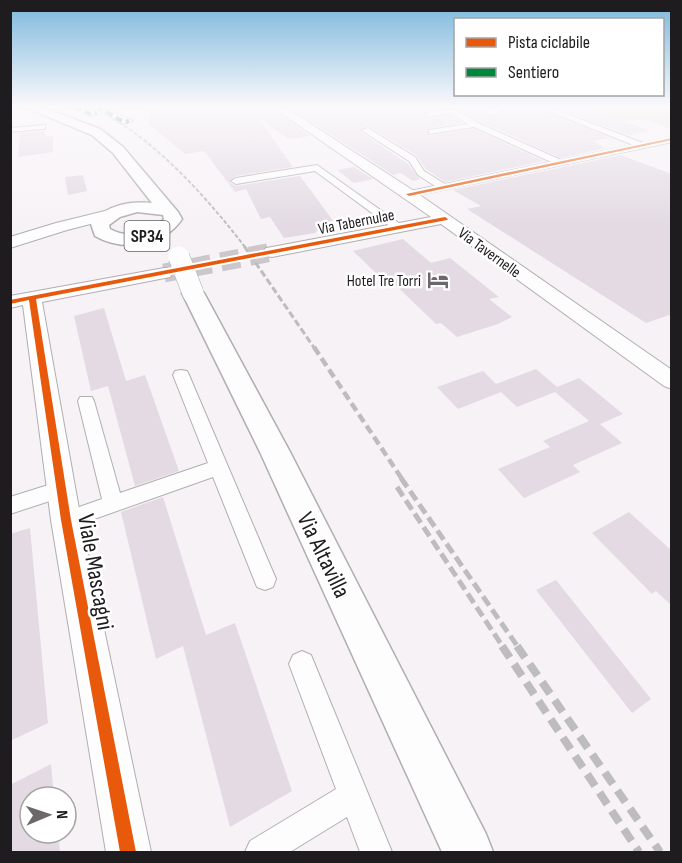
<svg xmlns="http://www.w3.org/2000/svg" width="682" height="863" viewBox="0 0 682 863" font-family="'Sofia Sans Condensed',sans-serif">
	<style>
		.green { fill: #d6e3c7 }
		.building { fill: #e3dae3 }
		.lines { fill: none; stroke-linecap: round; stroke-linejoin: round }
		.secondary-tunnel { stroke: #ccc7cb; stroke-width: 19; stroke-dasharray: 19 10; stroke-linecap: butt }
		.street-casing { stroke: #b1aeb1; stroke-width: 2 }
		.secondary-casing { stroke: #b1aeb1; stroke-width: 2 }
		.primary-casing { stroke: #b1aeb1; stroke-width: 3 }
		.street { fill: #fefdfe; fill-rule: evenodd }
		.secondary { fill: #fefdfe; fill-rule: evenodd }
		.primary { fill: #fefdfe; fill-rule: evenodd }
		.rail-far4 { stroke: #bebdbe; stroke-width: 2; stroke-dasharray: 4 2; stroke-linecap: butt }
		.rail-far3 { stroke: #bebdbe; stroke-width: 3; stroke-dasharray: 7 3; stroke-linecap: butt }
		.rail-far2 { stroke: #bebdbe; stroke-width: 4.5; stroke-dasharray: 9 4.5; stroke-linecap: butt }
		.rail-far1 { stroke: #bebdbe; stroke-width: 5; stroke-dasharray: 11 5; stroke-linecap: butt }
		.rail { stroke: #bebdbe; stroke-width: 8; stroke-dasharray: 14 8; stroke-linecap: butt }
		.primary-bridge-casing { stroke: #b1aeb1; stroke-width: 22; stroke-linecap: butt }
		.primary-bridge { stroke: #fefdfe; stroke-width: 21 }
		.quiet { stroke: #00873e; stroke-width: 4; stroke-dasharray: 7 4; stroke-linecap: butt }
		.cycleway-casing { stroke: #fff; stroke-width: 4 }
		.cycleway { fill: #e8590c; fill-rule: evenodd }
		.labels { text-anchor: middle; stroke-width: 5; stroke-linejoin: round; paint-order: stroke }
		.far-street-label { font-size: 16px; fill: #1f1c1f; stroke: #fff }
		.far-poi-label { font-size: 16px; fill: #1f1c1f; stroke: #fff; text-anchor: end }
		.shield { fill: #fff; stroke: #626062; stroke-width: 1.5 }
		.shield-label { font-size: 18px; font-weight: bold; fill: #1f1c1f }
		.near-street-label { font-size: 24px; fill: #1f1c1f; stroke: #fff }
	</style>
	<rect width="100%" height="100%" fill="#f7f2f6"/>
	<!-- green -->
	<path class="green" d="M 630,106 L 671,106 L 671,129 L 644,119 L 622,122 L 593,111 Z"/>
	<!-- building -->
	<path class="building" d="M 158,106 L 269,106 L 310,136 L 288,139 L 257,116 L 293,167 L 236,176 L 229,182 L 236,186 L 300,176 L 334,222 L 322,226 L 315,233 L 284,238 L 270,217 L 261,219 L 246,189 L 235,192 L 204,151 L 185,154 L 149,124 L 151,108 Z
		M 287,106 L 398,106 L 399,110 L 430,106 L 473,106 L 492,117 L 505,113 L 497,106 L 534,106 L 610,138 L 593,141 L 605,148 L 561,158 L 479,121 L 455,107 L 425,111 L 423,114 L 428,119 L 450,115 L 462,123 L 429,128 L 428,136 L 474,129 L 544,161 L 445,182 L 426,169 L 416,155 L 369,126 L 359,129 L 360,132 L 407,163 L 420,179 L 413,181 L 401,173 L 393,175 Z
		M 553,106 L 584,106 L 650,131 L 628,135 Z
		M 44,131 L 46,137 L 53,136 L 53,152 L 18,157 L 20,133 Z
		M 621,155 L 672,174 L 672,314 L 646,323 L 467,209 L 481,206 L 453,190 Z
		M 354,167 L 373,179 L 354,183 L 337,170 Z
		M 83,175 L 87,191 L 68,195 L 65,177 Z
		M 403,239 L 431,263 L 450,258 L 499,297 L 489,299 L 512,317 L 498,324 L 457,337 L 441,323 L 436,324 L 383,273 L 377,274 L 353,251 Z
		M 104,308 L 126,381 L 145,375 L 179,471 L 135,486 L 108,386 L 91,391 L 74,316 Z
		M 536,369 L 557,387 L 579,378 L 623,414 L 600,424 L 622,443 L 573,465 L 580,472 L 524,498 L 498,469 L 550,447 L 543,441 L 589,421 L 555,392 L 517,407 L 501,392 L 458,409 L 437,387 L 483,371 L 496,384 Z
		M 163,497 L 206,635 L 235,623 L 292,791 L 230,827 L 183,646 L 156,659 L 121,512 Z
		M 629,512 L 672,551 L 672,606 L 656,591 L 652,594 L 592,533 Z
		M 30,528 L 48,723 L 10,741 L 10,534 Z
		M 556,580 L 651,699 L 632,713 L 536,590 Z
		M 51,764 L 54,797 L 30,797 L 30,833 L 58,833 L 60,852 L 10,852 L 10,785 Z"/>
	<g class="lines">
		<!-- secondary-tunnel -->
		<path class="secondary-tunnel" d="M 164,273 L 272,252"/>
		<defs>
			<path id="street" d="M 72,106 L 81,106 L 101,113 L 91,116 Z
				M 94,106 C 104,106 124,117 133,121 L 121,124 Z
				M 475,106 L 492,106 L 503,112 L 491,115 Z
				M 536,106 L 546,106 L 643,143 L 672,137 L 672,142 L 409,197 L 404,194 L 405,192 L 435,186 L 418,175 L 409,161 L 361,130 L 368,128 L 415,157 L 424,171 L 445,184 L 551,162 L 474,127 L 429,134 L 429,130 L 468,124 L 450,113 L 428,117 L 425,113 L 454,109 L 478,123 L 561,160 L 633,145 Z
				M 45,125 L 45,129 L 42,129 L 10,132 L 10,128 Z
				M 317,165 L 403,226 L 403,230 L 395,230 L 315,171 L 236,184 L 231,181 L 236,178 Z
				M 181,370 L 187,371 L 189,375 L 276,579 L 273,587 L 265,590 L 257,587 L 213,477 L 66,529 L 59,526 L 56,520 L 59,514 L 102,499 L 78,401 L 80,397 L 92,397 L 94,401 L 120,493 L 208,463 L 173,375 L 175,371 Z
				M 61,481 L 68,483 L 71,489 L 68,495 L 10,514 L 10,497 Z
				M 302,651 L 311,655 L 392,852 L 360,852 L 347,817 L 290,852 L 245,852 L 250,841 L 336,789 L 289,664 L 293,655 Z"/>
			<path id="secondary" d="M 271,106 L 283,106 L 414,191 L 672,370 L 672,389 L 664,386 L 441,224 L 272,257 L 266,256 L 263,252 L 266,248 L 272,247 L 431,217 Z
				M 109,210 L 114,212 L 117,215 L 114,218 L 67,230 L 10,248 L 10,237 L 56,223 Z
				M 164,268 L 170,269 L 173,273 L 170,277 L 42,302 L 81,520 L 151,852 L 106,852 L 51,520 L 23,305 L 10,308 L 10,296 Z"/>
			<path id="primary" d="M 22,106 L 39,106 L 100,129 L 123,147 L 178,212 L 182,219 C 163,247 123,252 95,236 L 91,224 C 105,205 130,201 152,203 L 113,153 L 92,135 ZM 137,212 L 163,215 L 164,219 C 152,234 127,239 110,229 L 109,225 L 120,217 Z
				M 193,287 L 200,289 L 204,293 L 290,452 L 486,834 L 493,852 L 442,852 L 260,452 L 182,293 L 186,289 Z"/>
		</defs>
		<!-- street casing -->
		<use href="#street" class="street-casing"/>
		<!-- secondary casing -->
		<use href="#secondary" class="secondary-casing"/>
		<!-- primary casing -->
		<use href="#primary" class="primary-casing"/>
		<!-- street -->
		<use href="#street" class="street"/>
		<!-- secondary -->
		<use href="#secondary" class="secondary"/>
		<!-- primary -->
		<use href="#primary" class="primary"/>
		<!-- rail-far4 -->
		<path class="rail-far4" d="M 94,106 C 109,116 126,126 140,137 C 181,169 214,207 245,247"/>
		<!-- rail-far3 -->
		<path class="rail-far3" d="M 244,246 L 315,349"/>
		<!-- rail-far2 -->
		<path class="rail-far2" d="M 314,347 L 402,479"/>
		<!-- rail-far1 -->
		<path class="rail-far1" d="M 401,478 L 518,647
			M 397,487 L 503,647"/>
		<!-- rail -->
		<path class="rail" d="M 502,646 L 639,852
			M 517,646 L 660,852"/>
		<defs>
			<path id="primary-bridge" d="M 179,257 L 193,293"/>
		</defs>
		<!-- primary-bridge casing -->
		<use href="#primary-bridge" class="primary-bridge-casing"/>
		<!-- primary-bridge -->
		<use href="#primary-bridge" class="primary-bridge"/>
		<!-- quiet -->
		<path class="quiet" d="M 75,106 L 91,114 L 97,113
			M 97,106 L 124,122 L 129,121"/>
		<defs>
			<path id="cycleway" d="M 672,138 L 672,140 L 409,196 L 406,194 Z
				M 445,217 L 448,219 L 447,220 L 36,299 L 71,520 L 136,852 L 120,852 L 61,520 L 29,300 L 10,304 L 10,300 Z"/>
		</defs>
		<!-- cycleway casing -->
		<use href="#cycleway" class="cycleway-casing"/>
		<!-- cycleway -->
		<use href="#cycleway" class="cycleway"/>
	</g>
	<!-- sky -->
	<linearGradient id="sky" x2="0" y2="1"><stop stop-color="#7bb7dc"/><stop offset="0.47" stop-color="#fbf9fb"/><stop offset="1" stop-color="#fbf9fb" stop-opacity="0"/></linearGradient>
	<rect width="682" height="227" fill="url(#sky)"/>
	<!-- icons -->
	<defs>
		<symbol id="hotel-bare" viewBox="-9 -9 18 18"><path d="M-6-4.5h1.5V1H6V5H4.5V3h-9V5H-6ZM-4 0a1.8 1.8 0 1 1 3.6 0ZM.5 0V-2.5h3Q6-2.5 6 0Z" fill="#6b676a" stroke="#fff" stroke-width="2.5" paint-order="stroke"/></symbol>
	</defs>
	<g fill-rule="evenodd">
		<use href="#hotel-bare" x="423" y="265" width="30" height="30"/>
	</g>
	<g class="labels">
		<!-- far-street labels -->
		<g class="far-street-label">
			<text transform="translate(356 221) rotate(-11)" y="6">Via Tabernulae</text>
			<text transform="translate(490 252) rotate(36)" y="6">Via Tavernelle</text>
		</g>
		<!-- far-poi labels -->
		<g class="far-poi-label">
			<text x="421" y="286">Hotel Tre Torri</text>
		</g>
		<!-- shield labels -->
		<rect class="shield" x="124.5" y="221" width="45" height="30" rx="4.5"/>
		<g class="shield-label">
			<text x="147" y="242">SP34</text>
		</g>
		<!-- near-street labels -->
		<g class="near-street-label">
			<text transform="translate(324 555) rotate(64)" y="8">Via Altavilla</text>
			<text transform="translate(96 572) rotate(80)" y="8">Viale Mascagni</text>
		</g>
	</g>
	<!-- border -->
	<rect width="682" height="863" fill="none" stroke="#1f1c1f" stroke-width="24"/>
	<!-- legend -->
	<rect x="454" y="18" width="210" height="78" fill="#ffffff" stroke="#a5a4a5" stroke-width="1.5"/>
	<rect x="466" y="38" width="30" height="9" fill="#e8590c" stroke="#a5a4a5" stroke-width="1.5"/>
	<text x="508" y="48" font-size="18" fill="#1f1c1f">Pista ciclabile</text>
	<rect x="466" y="68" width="30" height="9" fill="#00873e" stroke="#a5a4a5" stroke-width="1.5"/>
	<text x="508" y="78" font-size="18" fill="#1f1c1f">Sentiero</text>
	<!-- north arrow -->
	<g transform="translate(48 815) rotate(88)"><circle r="28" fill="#ffffff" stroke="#a5a4a5" stroke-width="1.5"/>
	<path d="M0-4.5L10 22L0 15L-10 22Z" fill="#6b676a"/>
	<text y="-9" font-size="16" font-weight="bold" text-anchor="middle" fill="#1f1c1f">N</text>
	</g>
</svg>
